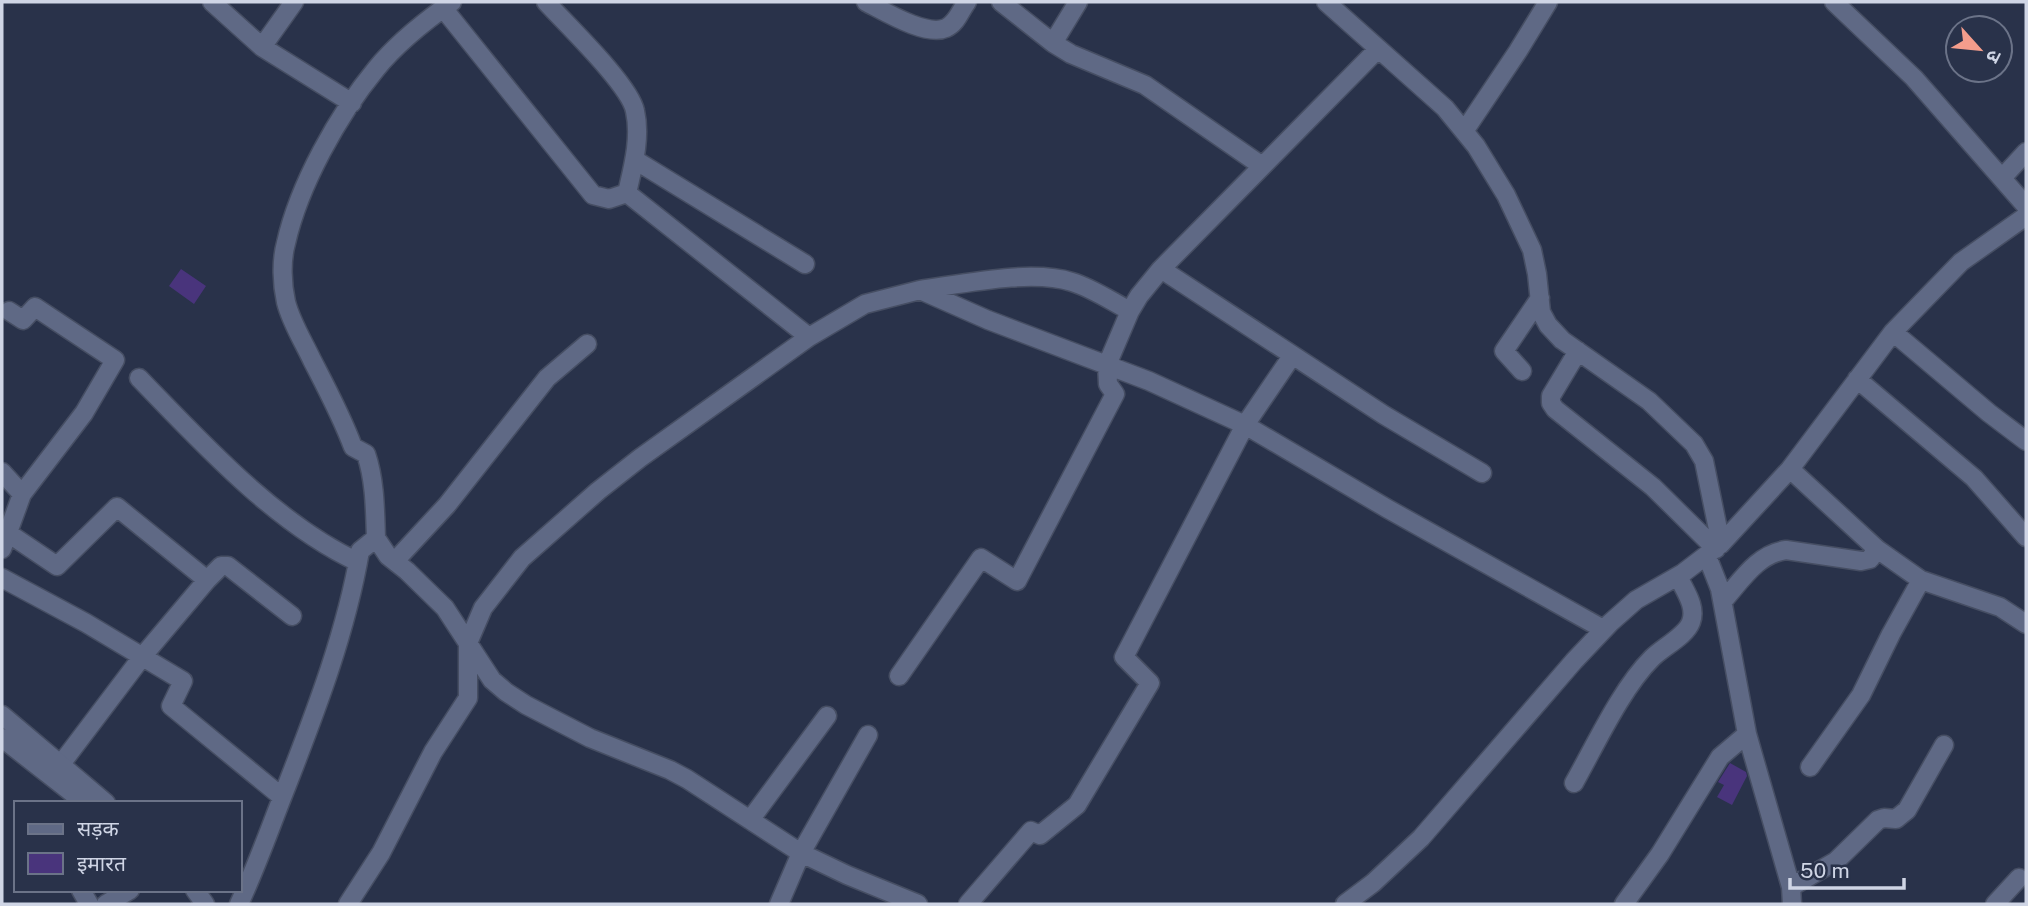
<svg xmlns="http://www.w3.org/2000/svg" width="2028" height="906" viewBox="0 0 2028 906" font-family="'Public Sans','Noto Sans Devanagari',sans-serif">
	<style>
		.building { fill: #49347c }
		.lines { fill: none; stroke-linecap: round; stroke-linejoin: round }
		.minor-casing { stroke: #464e63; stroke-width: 21 }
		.tertiary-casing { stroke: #464e63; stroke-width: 21 }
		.minor { stroke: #5f6985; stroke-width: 18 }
		.tertiary { stroke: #5f6985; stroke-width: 18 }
	</style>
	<rect width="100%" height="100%" fill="#29324a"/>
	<!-- building -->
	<path class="building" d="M 181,269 L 206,286 L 194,304 L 169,286 Z
		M 1730,763 L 1746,772 L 1747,776 L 1732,805 L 1717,797 L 1724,785 L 1718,782 Z"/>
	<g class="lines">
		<defs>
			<path id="minor" d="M 212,2 L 262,47 L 352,103
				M 546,2 C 566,24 630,85 635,111 C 641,138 633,167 627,193
				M 866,2 C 884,11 926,37 946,28 C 957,23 960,11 967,2
				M 1001,2 L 1053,43 L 1071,54 L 1145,85 L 1262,166
				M 1326,2 L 1445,108 L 1476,146 L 1506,195 L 1532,250 L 1537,274 L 1541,312 L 1548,325 L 1562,340 L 1649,401 L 1694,444 L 1704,461 L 1721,544
				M 1834,2 L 1914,78 L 2026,206
				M 443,8 L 593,195 L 609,199 L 627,193
				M 1053,43 L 1078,2
				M 262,47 L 294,2
				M 1378,49 L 1161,269 L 1384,415 L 1482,473
				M 1465,130 L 1518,51 L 1548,2
				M 635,160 L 805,264
				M 2002,178 L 2026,152
				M 627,193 L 809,337
				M 920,290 C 963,284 1031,269 1072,282 C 1092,288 1111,301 1130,311
				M 1893,332 L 1989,413 L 2026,441
				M 1578,351 L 1551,396 L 1551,403 L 1555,409 L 1653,487 L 1716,549
				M 1522,371 L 1504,351 L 1540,298
				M 139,378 C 202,443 276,524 358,562
				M 1857,379 L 1974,478 L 2026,537
				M 1790,469 L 1877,549 L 1921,580 L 2000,607 L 2026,624
				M 2,472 L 22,494
				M 8,533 L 57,566 L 117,507 L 207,580
				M 376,538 L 388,556 L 407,571 L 445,608 L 492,680 L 506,692 L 526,705 L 590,738 L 670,770 L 687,779 L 801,853 L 847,875 L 918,904
				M 2,549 L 22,494 L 84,413 L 115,360 L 35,307 L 23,320 L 9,311
				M 1707,556 L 1720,589 L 1747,734 L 1791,887 L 1792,904
				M 395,561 L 447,505 L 547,378 L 587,344
				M 2,578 L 86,623 L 183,681 L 171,706 L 282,797
				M 1723,601 C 1741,581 1757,554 1786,550 L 1861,561 L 1870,559 L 1877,549
				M 899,676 L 981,558 L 1017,581 L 1115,394 L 1108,384 L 1107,365 L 1130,311 L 1139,296 L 1161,269
				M 61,764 L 142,657 L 207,580 L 221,566 L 228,566 L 292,616
				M 1810,767 L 1861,695 L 1891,634 L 1921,580
				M 1574,783 C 1596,744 1621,689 1652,658 C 1663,647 1686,636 1691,622 C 1697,606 1684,590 1678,576
				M 750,820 L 827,716
				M 1791,887 L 1836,861 L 1878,820 L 1884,818 L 1896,819 L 1907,810 L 1944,745
				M 81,890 L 89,904
				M 106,904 L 130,890
				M 239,904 C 257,866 271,825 287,785 C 317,708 346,632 360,551 L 376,538 C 375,510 375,480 366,454 L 353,447 C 342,417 327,389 312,360 C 303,341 291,322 286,302 C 282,284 281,261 286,243 C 299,185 338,115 376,69 C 397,43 425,21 452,2
				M 348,904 L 381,853 L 433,752 L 468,698 L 468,643 L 483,608 L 522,558 L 598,491 L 640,458 L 809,337 L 865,304 L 920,290 L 988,320 L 1149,381 L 1245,425 L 1388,509 L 1603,629
				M 779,904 L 801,853 L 868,735
				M 968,904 L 1031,831 L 1040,835 L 1077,805 L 1150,683 L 1124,657 L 1245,425 L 1292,356
				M 1345,904 L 1373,883 L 1421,838 L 1574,661 L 1610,623 L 1636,600 L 1683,573 L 1721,544 L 1790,469 L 1893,332 L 1961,262 L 2026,216
				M 1624,904 L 1660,854 L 1720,757 L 1747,734
				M 1995,904 L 2019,878"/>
			<path id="tertiary" d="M 2,715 L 106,803
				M 2,738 L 85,803
				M 195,890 L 205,904"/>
		</defs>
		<!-- minor casing -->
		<use href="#minor" class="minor-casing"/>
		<!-- tertiary casing -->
		<use href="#tertiary" class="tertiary-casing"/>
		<!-- minor -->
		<use href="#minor" class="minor"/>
		<!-- tertiary -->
		<use href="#tertiary" class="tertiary"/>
	</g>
	<!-- border -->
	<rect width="2028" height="906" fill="none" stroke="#cfd5e5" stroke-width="7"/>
	<!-- legend -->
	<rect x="14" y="801" width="228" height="91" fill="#29324a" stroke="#6b7388" stroke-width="2"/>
	<rect x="28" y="824" width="35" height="10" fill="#5f6985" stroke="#6b7388" stroke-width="2"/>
	<text x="77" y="836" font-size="21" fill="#cfd5e5">सड़क</text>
	<rect x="28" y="853" width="35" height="21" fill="#49347c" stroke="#6b7388" stroke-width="2"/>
	<text x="77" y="871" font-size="21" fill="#cfd5e5">इमारत</text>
	<!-- north arrow -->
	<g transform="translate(1979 49) rotate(117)"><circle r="33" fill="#29324a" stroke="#6b7388" stroke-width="2"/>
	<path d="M0-5L12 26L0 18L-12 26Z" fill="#f49d8c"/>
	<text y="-10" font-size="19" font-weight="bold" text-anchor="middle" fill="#cfd5e5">उ</text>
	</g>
	<!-- scale -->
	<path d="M1790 878v10h114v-10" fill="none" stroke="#cfd5e5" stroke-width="3.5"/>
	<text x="1800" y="878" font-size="21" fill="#cfd5e5" stroke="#29324a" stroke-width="5" paint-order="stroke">50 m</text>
</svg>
